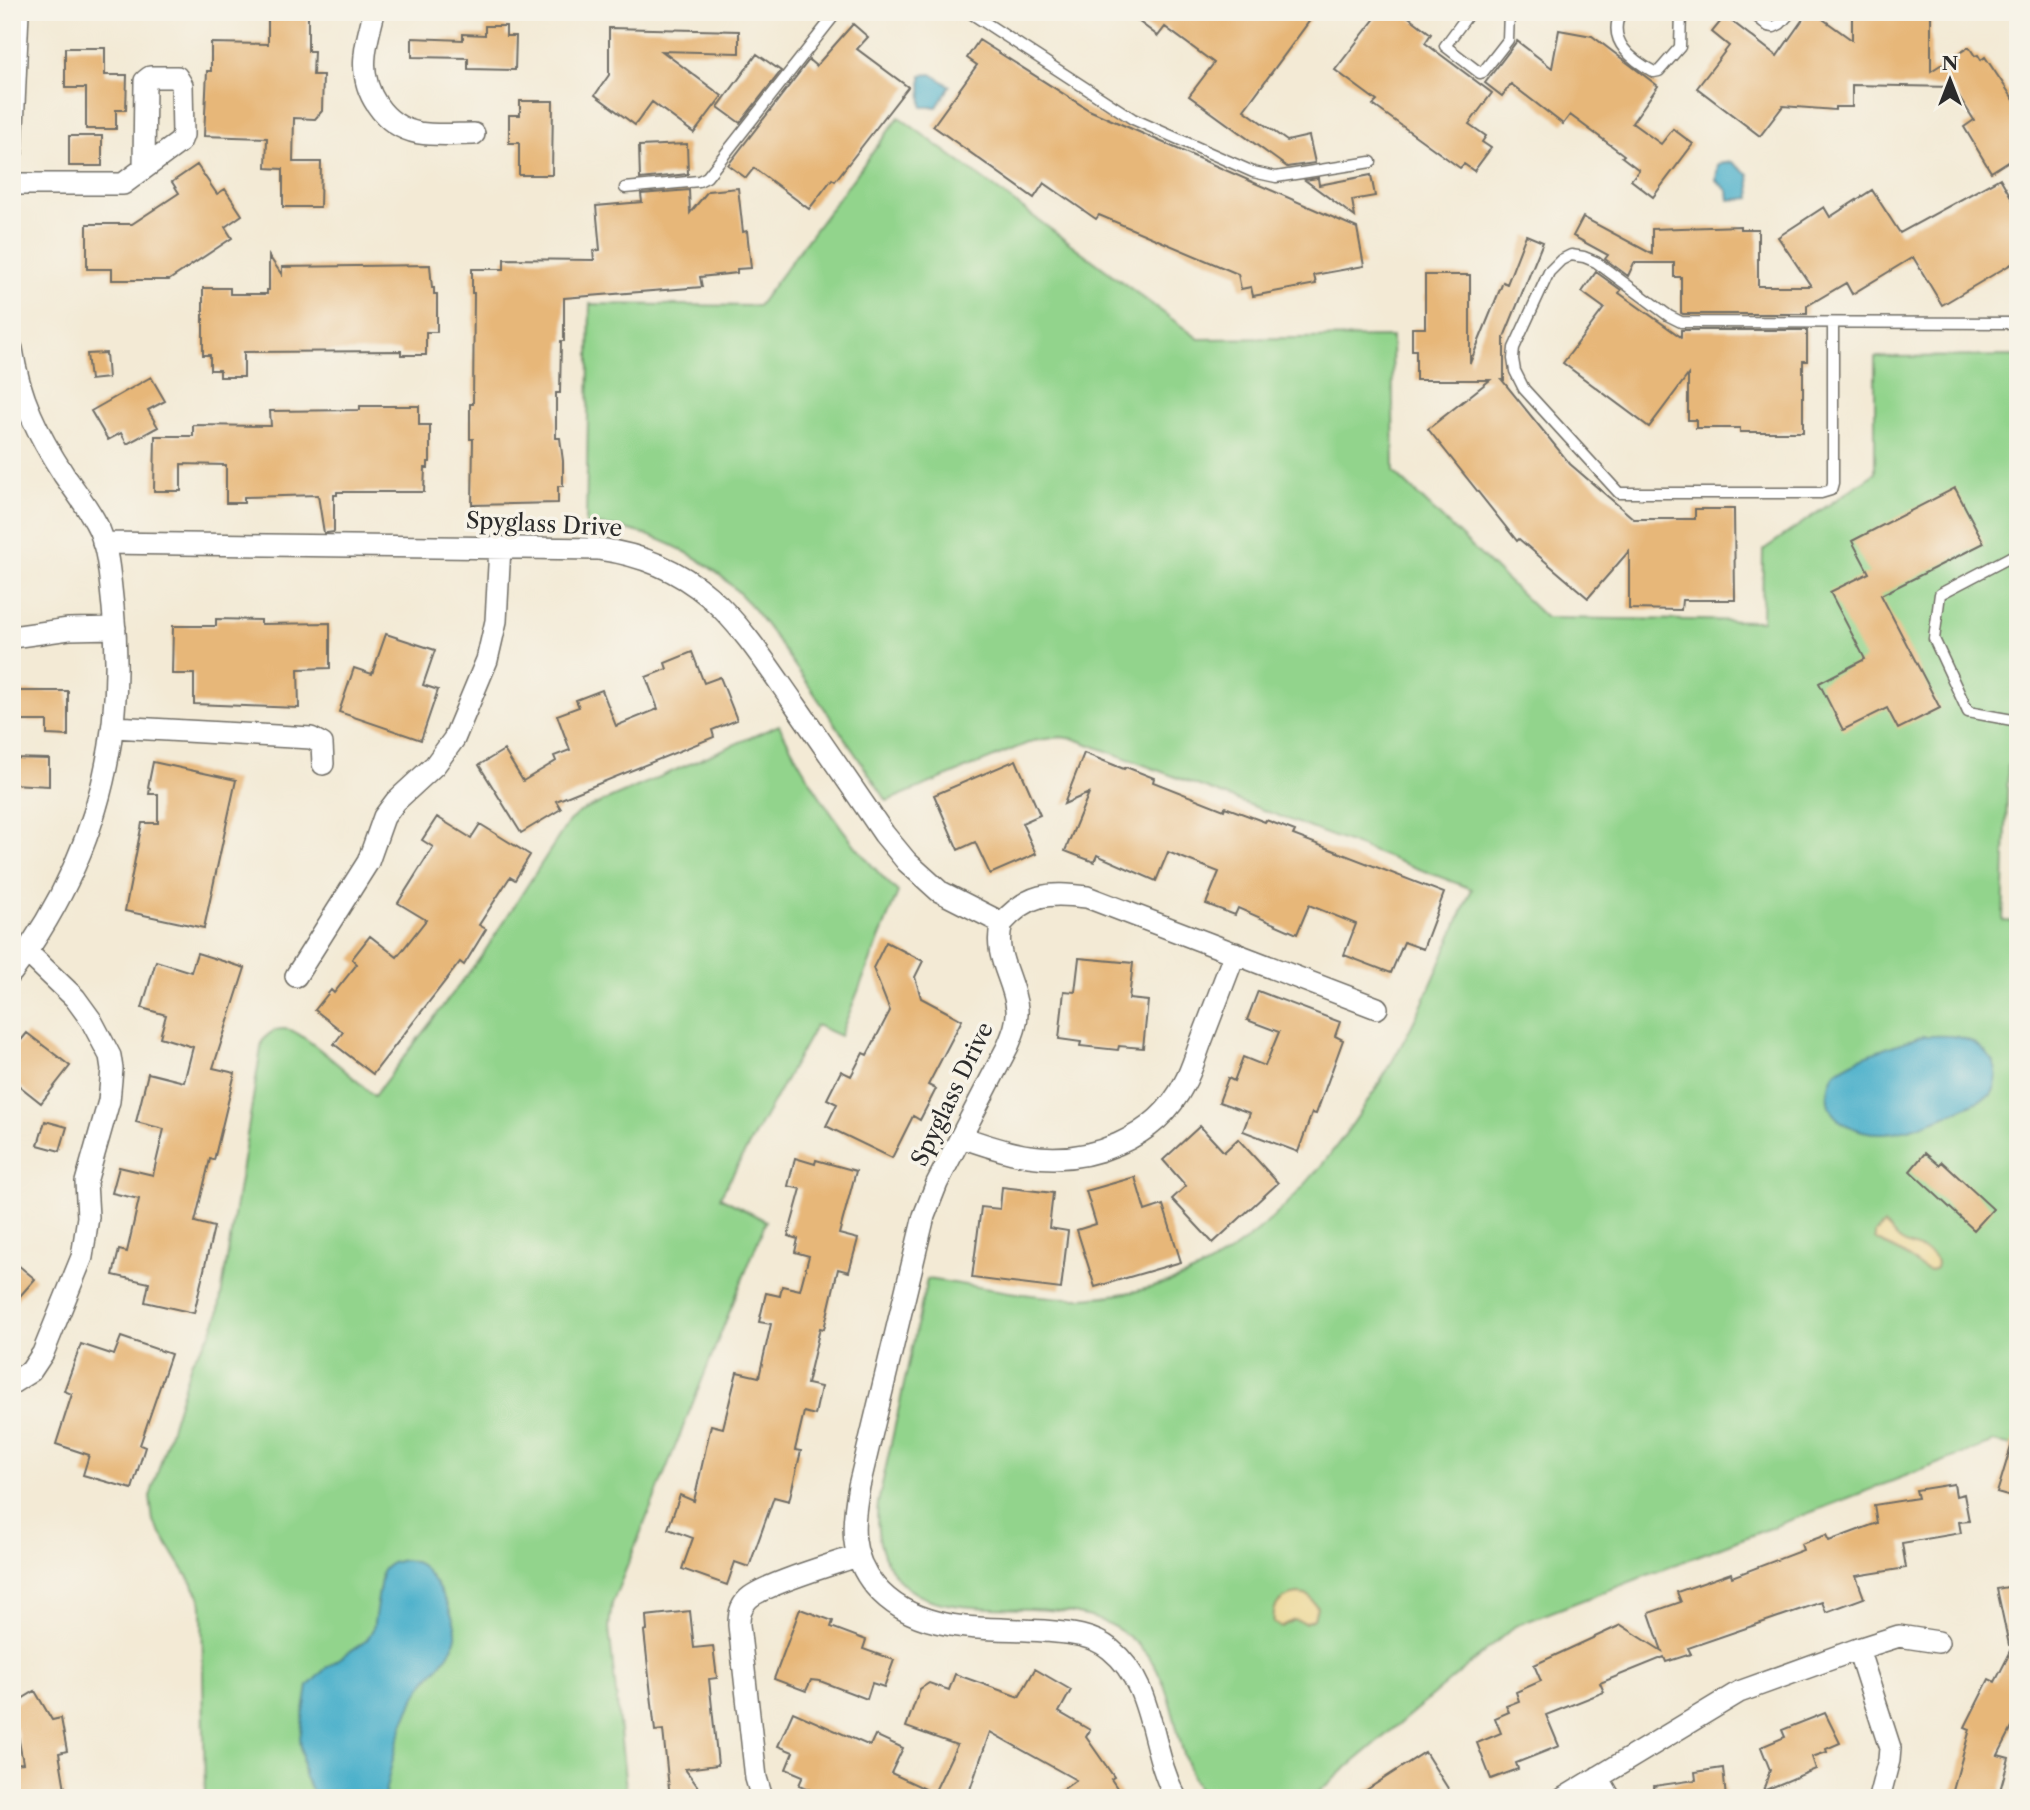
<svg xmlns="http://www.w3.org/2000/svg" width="2030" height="1810" viewBox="0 0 2030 1810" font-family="'Libre Caslon Text',serif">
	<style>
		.green { fill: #92d48c; stroke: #5e805c; stroke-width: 2 }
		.sand { fill: #eeda9e; stroke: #8c8264; stroke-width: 2 }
		.water { fill: #4cb0cb; stroke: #3c6e7b; stroke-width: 2 }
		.building { fill: #e7b779 }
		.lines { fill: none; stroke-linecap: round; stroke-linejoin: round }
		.lane-casing { stroke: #716e66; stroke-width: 13 }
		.street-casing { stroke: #716e66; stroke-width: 24 }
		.lane { stroke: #fff; stroke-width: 10 }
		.street { stroke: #fff; stroke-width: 21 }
		.labels { text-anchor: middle; stroke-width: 7; stroke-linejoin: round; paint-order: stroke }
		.street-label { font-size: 23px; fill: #2b2b2b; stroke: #f7f3e8 }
	</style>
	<rect width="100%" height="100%" fill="#f7f3e8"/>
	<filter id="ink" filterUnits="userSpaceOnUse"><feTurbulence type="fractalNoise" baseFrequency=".0143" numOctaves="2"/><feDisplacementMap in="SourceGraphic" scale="14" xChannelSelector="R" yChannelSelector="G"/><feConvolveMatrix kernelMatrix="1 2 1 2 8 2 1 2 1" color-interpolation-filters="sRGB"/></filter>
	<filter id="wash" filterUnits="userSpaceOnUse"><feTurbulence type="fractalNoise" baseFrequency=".00686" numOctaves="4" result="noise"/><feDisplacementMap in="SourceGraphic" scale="28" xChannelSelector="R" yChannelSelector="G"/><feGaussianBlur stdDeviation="1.57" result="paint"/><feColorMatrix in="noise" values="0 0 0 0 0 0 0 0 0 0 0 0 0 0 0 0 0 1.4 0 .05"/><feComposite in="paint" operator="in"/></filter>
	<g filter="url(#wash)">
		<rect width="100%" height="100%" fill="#f3ead5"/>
		<!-- green -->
		<path class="green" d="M 899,117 L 1199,339 L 1392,337 L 1394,472 L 1546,618 L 1762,621 L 1763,550 L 1875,473 L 1875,357 L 2018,356 L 2018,762 L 2008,766 L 2003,921 L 2018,922 L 2018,1447 L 1994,1442 L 1515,1626 L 1311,1798 L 1202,1798 C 1194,1782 1187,1766 1182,1748 C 1170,1706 1167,1666 1128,1636 C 1076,1596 1003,1616 942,1603 C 892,1593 873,1549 878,1503 L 927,1279 C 978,1286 1047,1302 1096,1297 C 1130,1294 1168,1285 1199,1270 C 1293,1224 1374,1103 1419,1011 C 1438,971 1454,929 1472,889 L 1075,739 L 1060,737 L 1033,741 L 887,801 C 857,757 828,712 797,669 C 779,644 763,618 742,596 C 703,554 644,525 586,525 L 590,304 L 758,306 Z
			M 779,725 C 810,785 848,846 898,892 L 840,1036 L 816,1025 L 720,1197 L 766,1221 L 612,1604 L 609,1627 L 627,1798 L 205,1798 L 202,1606 L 200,1597 L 153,1521 L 150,1497 L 192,1360 L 210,1335 L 218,1315 L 262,1042 C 268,1032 278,1027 290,1030 C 307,1035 358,1082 374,1096 L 483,954 L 569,821 L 580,812 L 593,806 Z"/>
		<!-- sand -->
		<path class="sand" d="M 1884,1225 C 1891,1229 1894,1237 1902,1242 C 1914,1250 1931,1248 1937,1262 L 1936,1268 L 1929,1271 C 1918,1267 1911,1258 1900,1252 C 1892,1247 1883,1245 1875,1239 L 1875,1233 Z
			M 1300,1594 L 1309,1596 L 1317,1607 L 1314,1619 L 1305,1623 L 1294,1620 L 1281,1627 L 1274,1623 C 1271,1604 1283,1595 1300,1594 Z"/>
		<!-- water -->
		<path class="water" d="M 932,74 L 950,86 L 937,107 L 922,107 L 921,75 Z
			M 1732,162 L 1749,175 L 1751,198 L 1729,200 L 1728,191 L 1716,180 L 1718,164 Z
			M 1924,1036 C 1935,1036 1947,1035 1958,1037 C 1985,1044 2007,1068 1991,1095 C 1961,1109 1918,1131 1885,1133 C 1861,1134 1824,1123 1828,1092 C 1829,1086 1830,1078 1835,1073 C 1847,1060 1905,1041 1924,1036 Z
			M 405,1560 C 411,1561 415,1561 420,1565 C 433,1575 458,1619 456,1636 C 452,1657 434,1669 423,1685 C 401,1717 392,1761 384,1798 L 317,1798 L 304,1776 L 300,1738 L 308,1686 L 327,1667 L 367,1640 L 373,1629 L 382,1572 C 388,1563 394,1562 405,1560 Z"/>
		<g id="blocks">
			<!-- building -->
			<path class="building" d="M 268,12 L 308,12 L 308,51 L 314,51 L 313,75 L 323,75 L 322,111 L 315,119 L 294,118 L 293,162 L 321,162 L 320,207 L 283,207 L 283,169 L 266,168 L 267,138 L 204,136 L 207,71 L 211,71 L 211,43 L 268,44 Z
				M 1126,12 L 1316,12 L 1244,110 L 1287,141 L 1309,136 L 1315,163 L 1287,167 L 1189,96 L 1214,63 L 1165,27 L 1158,36 Z
				M 1380,12 L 1402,12 L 1431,34 L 1425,43 L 1492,93 L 1469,124 L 1486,136 L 1482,142 L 1491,148 L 1474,171 L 1464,164 L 1460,168 L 1373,105 L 1377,101 L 1335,70 Z
				M 1808,12 L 1813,12 L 1852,40 L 1852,12 L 1931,12 L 1931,71 L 1969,47 L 1975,56 L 1978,55 L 1981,60 L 1985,57 L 2018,106 L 2018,155 L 1991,172 L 1964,127 L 1974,120 L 1953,87 L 1852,85 L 1852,107 L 1835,107 L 1835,110 L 1783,106 L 1760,136 L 1697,88 L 1729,46 L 1712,32 L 1725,16 L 1777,56 Z
				M 853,24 L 868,37 L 857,49 L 908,87 L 835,181 L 832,179 L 809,209 L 754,168 L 746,178 L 728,165 L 809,60 L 816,66 Z
				M 485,26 L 506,26 L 506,36 L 516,36 L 515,70 L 468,69 L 468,58 L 412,57 L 412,38 L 463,40 L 463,34 L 485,35 Z
				M 609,28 L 739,31 L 739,53 L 662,51 L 722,96 L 694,133 L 652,102 L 635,125 L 595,95 L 609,75 Z
				M 1559,30 L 1592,36 L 1658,86 L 1632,123 L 1661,144 L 1673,129 L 1693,144 L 1653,197 L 1631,180 L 1639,170 L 1622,157 L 1624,155 L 1570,115 L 1563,124 L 1511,84 L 1502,96 L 1485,83 L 1517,41 L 1552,68 Z
				M 979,40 L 1089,110 L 1357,228 L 1364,266 L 1314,275 L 1316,284 L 1253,296 L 1251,287 L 1241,289 L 1238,274 L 1099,215 L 1096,219 L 1044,183 L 1034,198 L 933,126 L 977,65 L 967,58 Z
				M 65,48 L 105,48 L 105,75 L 127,75 L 126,110 L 116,110 L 116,129 L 86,129 L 86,88 L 65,88 Z
				M 757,54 L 781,71 L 740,123 L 718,107 Z
				M 520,101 L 553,101 L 552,175 L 519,175 L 519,143 L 509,143 L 509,115 L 520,115 Z
				M 69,136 L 102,136 L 102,166 L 69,166 Z
				M 687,144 L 688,174 L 640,179 L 639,146 Z
				M 197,165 L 217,194 L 225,189 L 242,215 L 225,227 L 232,238 L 169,280 L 112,280 L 112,269 L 87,269 L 87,224 L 132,224 L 179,193 L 172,182 Z
				M 1371,175 L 1375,196 L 1352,200 L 1355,217 L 1305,180 L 1318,178 L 1319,185 Z
				M 2000,178 L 2018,209 L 2018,260 L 1942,305 L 1913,257 L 1852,294 L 1846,283 L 1807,306 L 1807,314 L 1683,314 L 1681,313 L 1681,277 L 1674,277 L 1674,263 L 1634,263 L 1628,276 L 1605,259 L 1608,255 L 1573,236 L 1583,217 L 1652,254 L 1652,229 L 1740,226 L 1740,229 L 1758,229 L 1758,286 L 1811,286 L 1778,237 L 1824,207 L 1830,217 L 1872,190 L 1900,233 Z
				M 738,188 L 743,232 L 747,231 L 751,268 L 737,269 L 737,273 L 700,277 L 702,287 L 564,298 L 564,341 L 561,341 L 560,393 L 556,393 L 556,438 L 560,438 L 563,461 L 563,486 L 558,486 L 558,503 L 472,505 L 473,439 L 470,439 L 470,404 L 473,404 L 474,293 L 472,293 L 472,269 L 504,269 L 504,259 L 594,260 L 593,251 L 600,250 L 596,206 L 642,202 L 641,194 L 689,190 L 690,213 L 708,191 Z
				M 1526,235 L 1543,242 L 1504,337 L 1504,380 L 1502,380 L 1570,464 L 1634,519 L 1695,519 L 1695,509 L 1734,509 L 1735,600 L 1682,600 L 1681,610 L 1629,609 L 1629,551 L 1588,598 L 1519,539 L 1517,541 L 1428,429 L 1490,380 L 1416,380 L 1416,350 L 1412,350 L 1412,328 L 1425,328 L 1425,275 L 1470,275 L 1470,363 L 1503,282 L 1507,284 Z
				M 269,256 L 282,275 L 282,267 L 430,265 L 432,288 L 434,288 L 434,294 L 437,294 L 437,332 L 426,332 L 426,355 L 401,355 L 401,351 L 244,352 L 244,377 L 220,377 L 220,370 L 210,370 L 210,355 L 203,355 L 203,288 L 230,288 L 230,294 L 267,294 L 267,290 L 269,290 Z
				M 1596,272 L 1621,290 L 1619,293 L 1681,337 L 1681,330 L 1807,330 L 1807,361 L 1803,361 L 1803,432 L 1740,432 L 1740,428 L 1696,428 L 1696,420 L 1688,420 L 1688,375 L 1649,427 L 1563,363 L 1604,308 L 1582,292 Z
				M 106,353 L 108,378 L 90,380 L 87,354 Z
				M 151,377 L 165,401 L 148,410 L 158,427 L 127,444 L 121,433 L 108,440 L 91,411 Z
				M 360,406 L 419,406 L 419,425 L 430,425 L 430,462 L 428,462 L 428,468 L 425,468 L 424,492 L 337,492 L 337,495 L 334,495 L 334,532 L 327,533 L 324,533 L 318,495 L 244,497 L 244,503 L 226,503 L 226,465 L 181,464 L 181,491 L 154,491 L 155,436 L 193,436 L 193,425 L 271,426 L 270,411 L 360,410 Z
				M 1955,488 L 1984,543 L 1881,595 L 1940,708 L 1898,729 L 1887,708 L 1843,730 L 1819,683 L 1865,659 L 1830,592 L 1869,573 L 1852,541 Z
				M 216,619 L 261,620 L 261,624 L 330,623 L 330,668 L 298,669 L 299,708 L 194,704 L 194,674 L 172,674 L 173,626 L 216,626 Z
				M 386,634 L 435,650 L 423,685 L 438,690 L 421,740 L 339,712 L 354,668 L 372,674 Z
				M 692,652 L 704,683 L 720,677 L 737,720 L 712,730 L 714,737 L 556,801 L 561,809 L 521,833 L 479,765 L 504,750 L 523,781 L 556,761 L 554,756 L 570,750 L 557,715 L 579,707 L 576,700 L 602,690 L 616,726 L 658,709 L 646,677 L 667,669 L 665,663 Z
				M 12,691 L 68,691 L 68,736 L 47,735 L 47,721 L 12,721 Z
				M 1084,753 L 1124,769 L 1126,767 L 1154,778 L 1153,782 L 1224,810 L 1225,807 L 1265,822 L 1266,820 L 1295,831 L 1293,835 L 1444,893 L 1423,949 L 1404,942 L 1391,973 L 1344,955 L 1356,924 L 1309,905 L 1297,934 L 1238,908 L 1235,915 L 1206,904 L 1219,872 L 1168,852 L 1156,881 L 1097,855 L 1094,862 L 1065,851 L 1089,793 L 1064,804 Z
				M 12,758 L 49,759 L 49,786 L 12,784 Z
				M 1016,760 L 1040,815 L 1022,823 L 1036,854 L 990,874 L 975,842 L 958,850 L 934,795 Z
				M 153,762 L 236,780 L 204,928 L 125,911 L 142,823 L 158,823 L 158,794 L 149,794 L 150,788 L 148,787 Z
				M 437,817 L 471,838 L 480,824 L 530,855 L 515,880 L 510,877 L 479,925 L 486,929 L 464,965 L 460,962 L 373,1074 L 334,1044 L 343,1032 L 315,1010 L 331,990 L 334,993 L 357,964 L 352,959 L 370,936 L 397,957 L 426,920 L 398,903 L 433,847 L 422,840 Z
				M 886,942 L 923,961 L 915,977 L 921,998 L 962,1020 L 928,1085 L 936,1089 L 920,1120 L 913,1116 L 892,1158 L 826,1126 L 837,1104 L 827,1099 L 841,1071 L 851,1076 L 863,1053 L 867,1055 L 890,1011 L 873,968 Z
				M 197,953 L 245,968 L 213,1068 L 235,1073 L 214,1160 L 210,1159 L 195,1222 L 214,1227 L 194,1313 L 145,1302 L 149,1283 L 113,1275 L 119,1250 L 127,1252 L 139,1199 L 112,1193 L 119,1167 L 153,1175 L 164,1129 L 136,1122 L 148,1073 L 184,1082 L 193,1047 L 160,1037 L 166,1015 L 142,1008 L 156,961 L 191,972 Z
				M 1079,958 L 1133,963 L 1129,999 L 1148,1001 L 1143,1048 L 1119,1046 L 1118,1050 L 1080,1046 L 1081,1042 L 1059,1039 L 1064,991 L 1075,992 Z
				M 1258,991 L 1340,1022 L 1335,1036 L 1343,1040 L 1316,1114 L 1312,1113 L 1298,1152 L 1243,1131 L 1250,1113 L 1219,1102 L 1228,1078 L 1234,1081 L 1243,1057 L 1265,1066 L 1279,1032 L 1247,1020 Z
				M 27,1033 L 70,1066 L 41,1103 L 12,1080 L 12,1051 Z
				M 45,1121 L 67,1127 L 60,1151 L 38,1145 Z
				M 1200,1126 L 1224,1152 L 1238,1139 L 1278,1183 L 1213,1243 L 1172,1199 L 1186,1186 L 1163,1160 Z
				M 1925,1153 L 1939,1165 L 1942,1162 L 1993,1209 L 1974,1230 L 1910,1171 Z
				M 795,1158 L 815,1164 L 816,1160 L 856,1171 L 839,1234 L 858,1239 L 849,1272 L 838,1269 L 824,1329 L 820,1328 L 807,1384 L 821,1387 L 815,1415 L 804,1412 L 795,1450 L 801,1451 L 789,1501 L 774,1497 L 749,1567 L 735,1562 L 727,1585 L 682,1569 L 693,1538 L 668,1529 L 680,1495 L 694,1501 L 711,1425 L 723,1428 L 737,1372 L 759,1377 L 771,1324 L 759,1322 L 766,1293 L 780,1296 L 782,1286 L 800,1290 L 809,1256 L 795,1252 L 798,1239 L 788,1236 L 801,1189 L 788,1186 Z
				M 1135,1177 L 1145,1211 L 1163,1205 L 1181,1262 L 1095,1287 L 1077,1230 L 1096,1224 L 1086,1191 Z
				M 1002,1187 L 1053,1193 L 1049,1228 L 1068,1231 L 1061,1289 L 972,1278 L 981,1207 L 1000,1209 Z
				M 12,1260 L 35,1279 L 12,1305 Z
				M 121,1337 L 171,1354 L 140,1445 L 145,1447 L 132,1489 L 83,1475 L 89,1455 L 56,1444 L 72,1394 L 64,1391 L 81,1344 L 114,1355 Z
				M 2013,1440 L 2018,1441 L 2018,1499 L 1997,1493 Z
				M 1954,1484 L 1956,1496 L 1964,1494 L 1969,1521 L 1959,1522 L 1961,1533 L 1902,1543 L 1906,1568 L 1856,1576 L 1864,1598 L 1826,1612 L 1822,1602 L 1688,1648 L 1691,1654 L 1666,1662 L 1664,1657 L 1600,1683 L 1604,1692 L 1546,1715 L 1559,1746 L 1516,1763 L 1518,1769 L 1491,1779 L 1477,1743 L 1501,1733 L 1495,1718 L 1509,1712 L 1506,1706 L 1519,1701 L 1516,1692 L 1541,1681 L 1534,1665 L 1621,1625 L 1662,1651 L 1649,1613 L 1681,1602 L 1677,1592 L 1731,1573 L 1732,1577 L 1803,1550 L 1801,1544 L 1826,1535 L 1829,1541 L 1877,1523 L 1874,1505 L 1918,1498 L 1916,1490 Z
				M 2018,1585 L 2018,1716 L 1998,1755 L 2009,1758 L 1998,1798 L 1951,1798 L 1970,1729 L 1965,1727 L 1989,1679 L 1995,1682 L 2014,1645 L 2009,1645 L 1997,1589 Z
				M 800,1609 L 833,1621 L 831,1627 L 866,1640 L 863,1649 L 894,1660 L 884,1687 L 872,1683 L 867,1699 L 820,1681 L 811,1680 L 806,1691 L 774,1679 Z
				M 690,1611 L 694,1648 L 713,1646 L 717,1678 L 709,1679 L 718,1765 L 685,1769 L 706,1798 L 670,1798 L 663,1730 L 655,1731 L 644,1631 L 647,1630 L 646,1616 Z
				M 1035,1669 L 1071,1690 L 1059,1712 L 1090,1730 L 1086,1737 L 1114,1777 L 1111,1779 L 1124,1798 L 1051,1798 L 1076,1780 L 990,1732 L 967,1798 L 830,1798 L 799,1785 L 803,1776 L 786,1769 L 793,1752 L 778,1746 L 793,1712 L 870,1746 L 875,1735 L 903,1748 L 891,1773 L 934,1793 L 957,1745 L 906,1727 L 920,1689 L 929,1683 L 949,1690 L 955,1674 L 1019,1697 Z
				M 35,1691 L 52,1720 L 61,1718 L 67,1751 L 59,1753 L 66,1795 L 46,1798 L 12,1798 L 12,1764 L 23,1763 L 17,1730 L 12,1722 L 12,1705 Z
				M 1825,1713 L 1840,1743 L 1826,1749 L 1827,1752 L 1812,1757 L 1816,1769 L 1763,1791 L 1770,1770 L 1761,1747 L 1785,1737 L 1782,1730 Z
				M 1425,1752 L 1454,1798 L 1354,1798 Z
				M 1723,1768 L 1726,1798 L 1655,1798 L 1654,1786 L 1696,1780 L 1695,1772 Z"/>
		</g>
	</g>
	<g filter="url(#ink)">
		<use href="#blocks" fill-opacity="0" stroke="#716e66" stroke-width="2"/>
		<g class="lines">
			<defs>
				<path id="lane" d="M 969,12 L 1133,119 L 1253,172 L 1276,177 L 1371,162
					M 1470,12 L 1445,46 L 1480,73 L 1483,72 L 1508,40 L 1509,12
					M 1621,12 C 1606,41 1632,60 1654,72 L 1659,71 L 1680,47 L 1681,12
					M 1751,12 L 1768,26 L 1774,27 L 1780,24 L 1791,12
					M 625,188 L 699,181 L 707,177 L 837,12
					M 1833,323 L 1833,483 L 1831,490 L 1821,493 L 1619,493 L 1524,389 L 1515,371 L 1513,359 L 1514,348 L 1549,272 L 1561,260 L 1571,255 L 1584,257 L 1596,262 L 1669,316 L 1681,322 L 2018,323
					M 2018,553 L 1940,594 L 1934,639 L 1968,712 L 2018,721"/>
				<path id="street" d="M 374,12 C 371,26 366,41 365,55 C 361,91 383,126 419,133 C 437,136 456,134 474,134
					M 12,151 L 18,12
					M 12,184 L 123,184 L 180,142 L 183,135 L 182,85 L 177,77 L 150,77 L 145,81 L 144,168
					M 12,349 C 19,397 38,435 64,475 C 76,492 90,510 99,529 C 109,553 110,582 113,607 C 127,741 93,864 12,972
					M 103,543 L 599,549 C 704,563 740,626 796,706 C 825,748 855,791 884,834 L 907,862 L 939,891 L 1002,923 C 992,955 1014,978 1017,1009 C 1018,1022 1013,1034 1008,1046 L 937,1183 L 924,1216 L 859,1486 C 852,1523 849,1555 875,1586 C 916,1635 986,1627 1044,1631 C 1067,1633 1091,1634 1110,1649 C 1156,1686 1149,1750 1176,1798
					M 12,637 L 69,629 L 115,628
					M 114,727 L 311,738 L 322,744 L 323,764
					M 1002,923 C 1029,893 1048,892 1087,897 L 1377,1008
					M 296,976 L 368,862 L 384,817 L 396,801 L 435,765 L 454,739 L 487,660 L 496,621 L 500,547
					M 961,1137 C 983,1144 1006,1153 1029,1156 C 1088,1165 1156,1139 1184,1084 C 1192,1070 1196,1054 1202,1039 C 1213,1010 1224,982 1235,953
					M 12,1383 L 31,1371 L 43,1353 L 82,1257 L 88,1217 L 86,1182 L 109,1101 L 112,1069 L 110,1056 L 91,1020 L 75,998 L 27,952
					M 1858,1649 L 1899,1636 L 1938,1642
					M 1598,1777 L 1610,1798
					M 762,1798 L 756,1778 L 739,1625 C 739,1615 740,1607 748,1599 C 762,1585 834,1564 857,1556
					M 1564,1798 L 1739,1692 L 1858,1649 L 1890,1748 L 1889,1760 L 1879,1798"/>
			</defs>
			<!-- lane casing -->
			<use href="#lane" class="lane-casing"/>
			<!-- street casing -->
			<use href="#street" class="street-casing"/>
			<!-- lane -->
			<use href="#lane" class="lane"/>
			<!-- street -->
			<use href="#street" class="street"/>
		</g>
	</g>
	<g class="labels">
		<!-- street labels -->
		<g class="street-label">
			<text transform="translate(544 524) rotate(3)" y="8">Spyglass Drive</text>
			<text transform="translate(952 1094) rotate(-64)" y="8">Spyglass Drive</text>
		</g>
	</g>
	<!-- margin -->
	<rect width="2030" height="1810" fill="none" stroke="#f7f3e8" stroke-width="42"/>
	<!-- north arrow -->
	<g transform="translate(1950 80)" stroke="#f7f3e8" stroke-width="5" paint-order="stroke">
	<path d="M0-5L12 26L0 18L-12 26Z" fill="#2b2b2b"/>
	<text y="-10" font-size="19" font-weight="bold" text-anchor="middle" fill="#2b2b2b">N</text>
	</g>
</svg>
